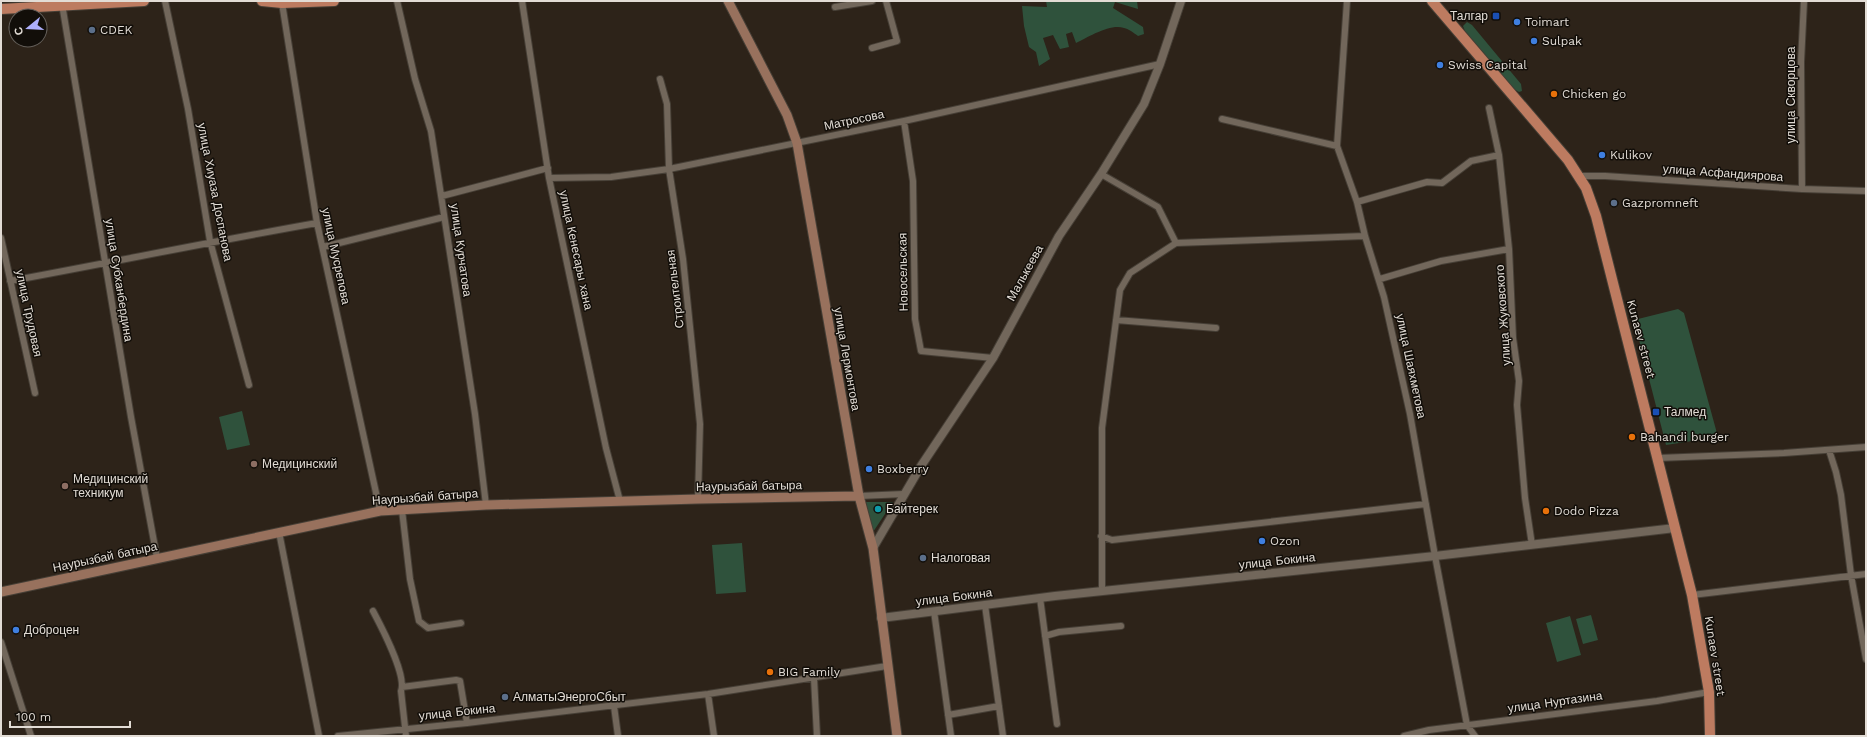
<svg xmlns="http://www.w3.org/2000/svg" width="1867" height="737" viewBox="0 0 1867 737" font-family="'Work Sans',sans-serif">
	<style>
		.green { fill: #2f523c }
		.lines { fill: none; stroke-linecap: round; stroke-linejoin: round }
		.minor-casing { stroke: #463f36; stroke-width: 8 }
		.tertiary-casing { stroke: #463f36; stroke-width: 10 }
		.secondary-casing { stroke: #463f36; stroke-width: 11 }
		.primary-casing { stroke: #463f36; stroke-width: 12 }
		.minor { stroke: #72675b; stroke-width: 6 }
		.tertiary { stroke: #72675b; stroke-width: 8 }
		.secondary { stroke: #98715d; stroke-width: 9 }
		.primary { stroke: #bd7b60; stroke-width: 10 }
		.transit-dot { fill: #1a4fb4; stroke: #120e09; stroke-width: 1.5 }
		.shop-dot { fill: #3f7fe0; stroke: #120e09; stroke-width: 1.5 }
		.service-dot { fill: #5c6f8a; stroke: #120e09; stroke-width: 1.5 }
		.food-dot { fill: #e8710a; stroke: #120e09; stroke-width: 1.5 }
		.education-dot { fill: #8d6e63; stroke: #120e09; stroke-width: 1.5 }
		.culture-dot { fill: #0f9aa8; stroke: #120e09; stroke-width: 1.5 }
		.labels { text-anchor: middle; stroke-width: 3; stroke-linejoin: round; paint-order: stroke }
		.poi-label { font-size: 12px; fill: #e2dcd5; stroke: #120e09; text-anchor: start }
		.street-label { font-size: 12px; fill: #e2dcd5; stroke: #120e09 }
	</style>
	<rect width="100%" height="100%" fill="#2d2319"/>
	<!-- green -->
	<path class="green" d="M 1046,1 L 1137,1 L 1138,9 L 1115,2 L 1113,8 L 1143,27 L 1144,34 L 1138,36 C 1134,33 1129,29 1124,28 C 1111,23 1088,37 1076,43 L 1072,32 L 1066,34 L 1069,47 L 1060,49 L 1053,35 L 1043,38 L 1050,59 L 1039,66 L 1036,52 L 1029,47 L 1024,26 L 1022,6 L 1047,7 Z
		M 1467,22 L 1472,25 L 1521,84 L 1522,91 L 1519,92 L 1514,89 L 1465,31 L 1463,26 Z
		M 1678,309 L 1684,313 L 1718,437 L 1666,445 L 1634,320 Z
		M 242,411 L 250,445 L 227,450 L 219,417 Z
		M 866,502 L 893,502 L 873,532 Z
		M 742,543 L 746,592 L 716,594 L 712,545 Z
		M 1591,615 L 1598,640 L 1583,644 L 1576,619 Z
		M 1570,616 L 1581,655 L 1557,662 L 1546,623 Z"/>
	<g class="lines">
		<defs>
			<path id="minor" d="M 165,1 L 188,109 L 210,241 L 249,385
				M 397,1 L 415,79 L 431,131 L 475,414 L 486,505
				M 522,1 L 549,178 L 606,448 L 620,501
				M 1347,1 L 1337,146 L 1357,202 L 1365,236 L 1384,297 L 1410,414 L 1435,556 L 1467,725 L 1475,736
				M 282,3 L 317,223 L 380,511
				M 62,4 L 131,417 L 157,558
				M 835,7 L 872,1
				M 872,48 L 897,41 L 886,1
				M 660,79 L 667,104 L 669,169 L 683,259 L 700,424 L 698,499
				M 1489,108 L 1499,155 L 1509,249 L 1513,338 L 1519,381 L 1517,405 L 1525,498 L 1532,545
				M 1222,119 L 1337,146
				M 904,121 L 913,181 L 915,319 L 921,351 L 993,358
				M 1101,174 L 1158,207 L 1176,243 L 1365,236
				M 1579,176 L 1605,176 L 1802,189 L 1866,191
				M 549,178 L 611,177 L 669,169 L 904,121 L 1160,64
				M 1802,189 L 1801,62 L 1804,1
				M 442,196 L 548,168
				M 1357,202 L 1427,182 L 1442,183 L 1471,161 L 1499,155
				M 1,238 L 35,393
				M 323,247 L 444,217
				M 1380,279 L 1441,261 L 1509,249
				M 10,281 C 113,262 215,241 317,223
				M 1116,320 L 1216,328
				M 1829,450 L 1836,472 L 1841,495 L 1851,575 L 1866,659
				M 1658,458 L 1784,453 L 1866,447
				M 859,496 L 904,494
				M 402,510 L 410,579 L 419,621 L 428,628 L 461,623
				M 279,532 L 319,736
				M 1101,536 L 1112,540 L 1426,504
				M 1102,591 L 1102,428 L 1120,290 L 1130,273 L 1176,243
				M 1692,595 L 1866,574
				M 1040,598 L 1057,724
				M 985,605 L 1003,736
				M 373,611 C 381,626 407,676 401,691 L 406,736
				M 934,611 L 951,736
				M 1045,636 L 1059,632 L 1121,626
				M 1,642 L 31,736
				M 814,678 L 817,736
				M 402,687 L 456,680 L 460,681 L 467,723
				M 708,694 L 714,736
				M 614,706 L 618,736
				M 948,715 L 999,706
				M 338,736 L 467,723 L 708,694 L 887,666
				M 1404,736 L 1429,730 L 1657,701 L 1709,692"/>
			<path id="tertiary" d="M 873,548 L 921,466 L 993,358 L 1059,236 L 1101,174 L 1144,104 L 1160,64 L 1181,1
				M 881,618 L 1055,596 L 1435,556 L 1675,528"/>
			<path id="secondary" d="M 728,1 L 787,115 L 797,143 L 859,496 L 873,548 L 897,736
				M 1,592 L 380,511 L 486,505 L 698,499 L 859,496"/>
			<path id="primary" d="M 262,1 L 282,3 L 334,1
				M 1432,1 L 1568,160 L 1586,188 L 1596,216 L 1692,595 L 1709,692 L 1710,736
				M 1,9 L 144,1"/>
		</defs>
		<!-- minor casing -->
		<use href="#minor" class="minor-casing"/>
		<!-- tertiary casing -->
		<use href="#tertiary" class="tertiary-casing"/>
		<!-- secondary casing -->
		<use href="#secondary" class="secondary-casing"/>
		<!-- primary casing -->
		<use href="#primary" class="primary-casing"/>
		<!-- minor -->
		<use href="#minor" class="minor"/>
		<!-- tertiary -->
		<use href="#tertiary" class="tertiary"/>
		<!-- secondary -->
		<use href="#secondary" class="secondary"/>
		<!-- primary -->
		<use href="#primary" class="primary"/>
	</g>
	<!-- markers -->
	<g class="transit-dot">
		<rect x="1492" y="12" width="8" height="8" rx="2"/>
		<rect x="1652" y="408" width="8" height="8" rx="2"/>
	</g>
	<g class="shop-dot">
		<circle cx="1517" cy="22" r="4"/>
		<circle cx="1534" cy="41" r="4"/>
		<circle cx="1440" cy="65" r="4"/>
		<circle cx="1602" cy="155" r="4"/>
		<circle cx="869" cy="469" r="4"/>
		<circle cx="1262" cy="541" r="4"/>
		<circle cx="16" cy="630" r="4"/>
	</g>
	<g class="service-dot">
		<circle cx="92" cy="30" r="4"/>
		<circle cx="1614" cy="203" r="4"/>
		<circle cx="923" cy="558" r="4"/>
		<circle cx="505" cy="697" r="4"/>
	</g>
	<g class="food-dot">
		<circle cx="1554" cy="94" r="4"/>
		<circle cx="1632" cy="437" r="4"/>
		<circle cx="1546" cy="511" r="4"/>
		<circle cx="770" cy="672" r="4"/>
	</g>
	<g class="education-dot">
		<circle cx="254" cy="464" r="4"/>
		<circle cx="65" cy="486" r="4"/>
	</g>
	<circle class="culture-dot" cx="878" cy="509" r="4"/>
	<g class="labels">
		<!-- poi labels -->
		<g class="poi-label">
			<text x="1488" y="20" text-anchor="end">Талгар</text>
			<text x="1525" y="26">Toimart</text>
			<text x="100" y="34">CDEK</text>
			<text x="1542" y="45">Sulpak</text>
			<text x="1448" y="69">Swiss Capital</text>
			<text x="1562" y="98">Chicken go</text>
			<text x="1610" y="159">Kulikov</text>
			<text x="1622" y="207">Gazpromneft</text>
			<text x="1664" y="416">Талмед</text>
			<text x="1640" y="441">Bahandi burger</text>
			<text x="262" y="468">Медицинский</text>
			<text x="877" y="473">Boxberry</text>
			<text x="73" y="483">Медицинский<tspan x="73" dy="14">техникум</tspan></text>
			<text x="886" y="513">Байтерек</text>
			<text x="1554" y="515">Dodo Pizza</text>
			<text x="1270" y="545">Ozon</text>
			<text x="931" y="562">Налоговая</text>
			<text x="24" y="634">Доброцен</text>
			<text x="778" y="676">BIG Family</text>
			<text x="513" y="701">АлматыЭнергоСбыт</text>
		</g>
		<!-- street labels -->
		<g class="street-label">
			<text transform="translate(1791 95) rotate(-90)" y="4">улица Скворцова</text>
			<text transform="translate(854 120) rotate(-12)" y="4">Матросова</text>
			<text transform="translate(1723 173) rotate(4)" y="4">улица Асфандиярова</text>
			<text transform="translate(215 192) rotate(79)" y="4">улица Хиуаза Доспанова</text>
			<text transform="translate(461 250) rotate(82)" y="4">улица Курчатова</text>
			<text transform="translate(576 250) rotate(78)" y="4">улица Кенесары хана</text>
			<text transform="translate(336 256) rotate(78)" y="4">улица Мусрепова</text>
			<text transform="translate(903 272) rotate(-91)" y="4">Новосельская</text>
			<text transform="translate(1025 273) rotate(-61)" y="4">Малькеева</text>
			<text transform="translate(119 280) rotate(81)" y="4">улица Субханбердина</text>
			<text transform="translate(675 289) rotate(-97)" y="4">Строительная</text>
			<text transform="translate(29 313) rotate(78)" y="4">улица Трудовая</text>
			<text transform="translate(1503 315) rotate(-94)" y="4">улица Жуковского</text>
			<text transform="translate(1641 339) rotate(75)" y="4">Kunaev street</text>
			<text transform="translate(847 359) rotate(80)" y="4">улица Лермонтова</text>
			<text transform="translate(1411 366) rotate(78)" y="4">улица Шаяхметова</text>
			<text transform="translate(749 486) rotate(-1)" y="4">Наурызбай батыра</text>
			<text transform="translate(425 497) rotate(-4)" y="4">Наурызбай батыра</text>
			<text transform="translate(105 557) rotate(-12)" y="4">Наурызбай батыра</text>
			<text transform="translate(1277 561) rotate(-6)" y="4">улица Бокина</text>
			<text transform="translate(954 597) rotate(-7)" y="4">улица Бокина</text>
			<text transform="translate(1715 656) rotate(81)" y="4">Kunaev street</text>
			<text transform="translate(1555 702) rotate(-8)" y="4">улица Нуртазина</text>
			<text transform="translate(457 712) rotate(-6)" y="4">улица Бокина</text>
		</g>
	</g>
	<!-- border -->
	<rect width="1867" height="737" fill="none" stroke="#e2dcd5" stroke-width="4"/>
	<!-- north arrow -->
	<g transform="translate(28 28) rotate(252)"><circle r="19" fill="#120e09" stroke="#65605b"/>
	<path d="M0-3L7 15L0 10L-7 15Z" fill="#adaffb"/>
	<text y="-6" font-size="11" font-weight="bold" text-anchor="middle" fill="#e2dcd5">С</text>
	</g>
	<!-- scale -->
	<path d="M10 721v6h120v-6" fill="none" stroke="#e2dcd5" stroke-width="2"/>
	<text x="16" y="721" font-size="12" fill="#e2dcd5" stroke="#120e09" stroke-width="3" paint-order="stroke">100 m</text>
</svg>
